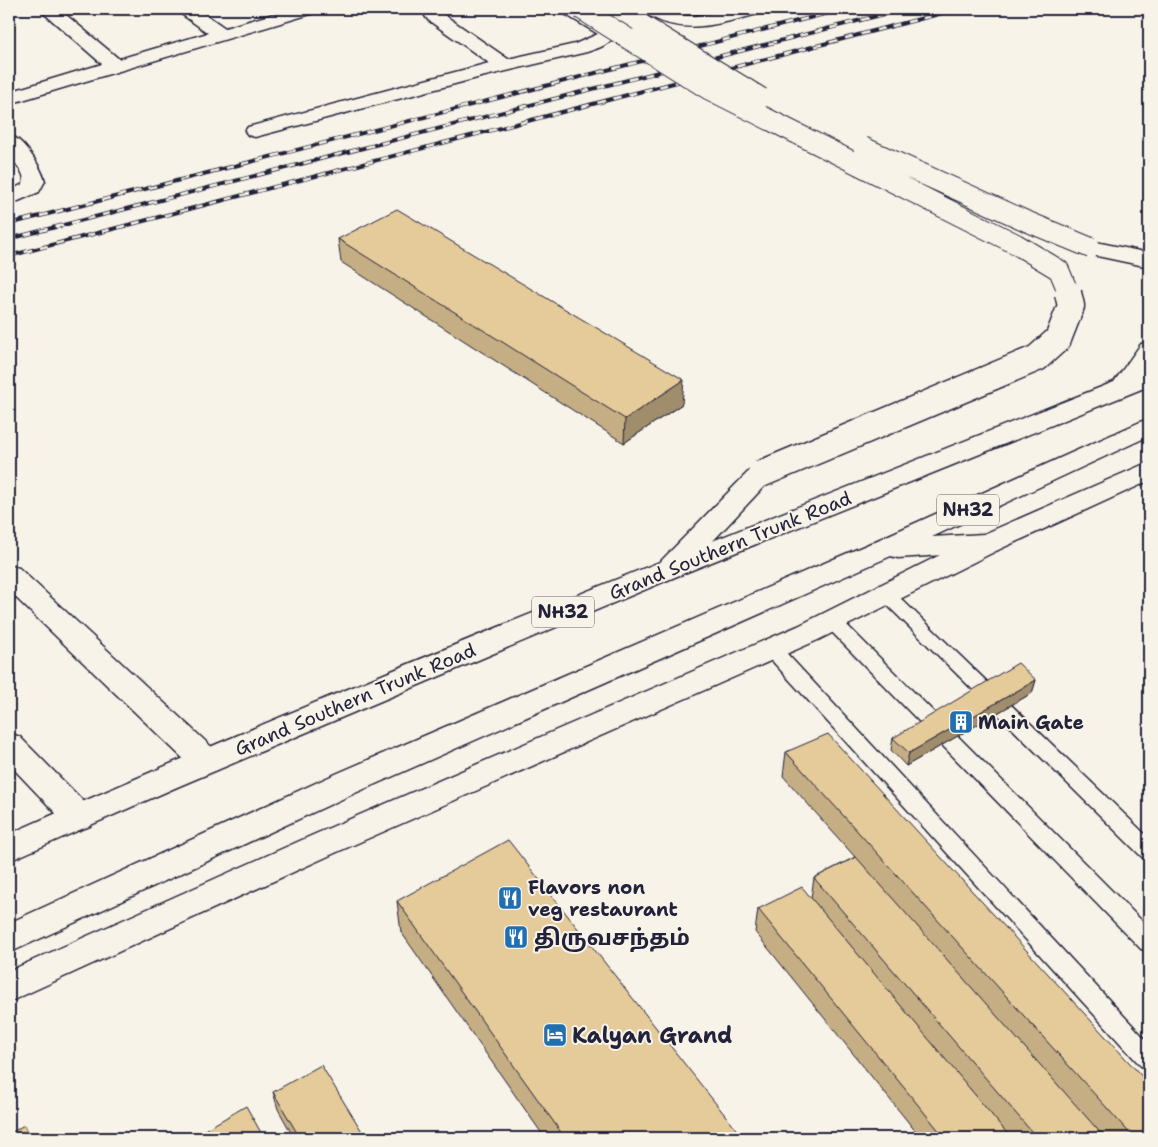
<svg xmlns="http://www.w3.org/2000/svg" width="1158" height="1147" viewBox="0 0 1158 1147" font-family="'Shantell Sans','Noto Sans Tamil',sans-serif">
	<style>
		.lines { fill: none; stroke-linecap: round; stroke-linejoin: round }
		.service-casing { stroke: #22223b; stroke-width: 3 }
		.minor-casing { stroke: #22223b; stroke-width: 3 }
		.tertiary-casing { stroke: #22223b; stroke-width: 3 }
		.trunk-casing { stroke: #22223b; stroke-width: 3 }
		.service { fill: #f7f3e8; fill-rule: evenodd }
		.minor { fill: #f7f3e8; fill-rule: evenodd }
		.tertiary { fill: #f7f3e8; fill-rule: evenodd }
		.trunk { fill: #f7f3e8; fill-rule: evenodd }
		.rail-casing { stroke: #22223b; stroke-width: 4 }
		.rail { stroke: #f7f3e8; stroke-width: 2.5; stroke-dasharray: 8; stroke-linecap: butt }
		.tertiary-bridge-far1-casing { stroke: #22223b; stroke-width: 22; stroke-linecap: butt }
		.tertiary-bridge-casing { stroke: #22223b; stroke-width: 29; stroke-linecap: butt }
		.tertiary-bridge-far1 { stroke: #f7f3e8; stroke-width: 20 }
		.tertiary-bridge { stroke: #f7f3e8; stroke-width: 26 }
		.wall { fill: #c5ae84; stroke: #22223b }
		.shaded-wall { fill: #a08d6c; stroke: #22223b }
		.building { fill: #e5ca9a; stroke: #22223b }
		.labels { text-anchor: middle; stroke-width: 4; stroke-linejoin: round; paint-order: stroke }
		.shield { fill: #f7f3e8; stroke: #62616f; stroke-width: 1 }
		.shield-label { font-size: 18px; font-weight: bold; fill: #22223b }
		.street-label { font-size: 19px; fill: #22223b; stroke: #f7f3e8 }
		.poi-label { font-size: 19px; font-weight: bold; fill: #22223b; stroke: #f7f3e8; text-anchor: start }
		.near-poi-label { font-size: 22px; font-weight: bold; fill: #22223b; stroke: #f7f3e8; text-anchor: start }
	</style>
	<rect width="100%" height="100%" fill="#f7f3e8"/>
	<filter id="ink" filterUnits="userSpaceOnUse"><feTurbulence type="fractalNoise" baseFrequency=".02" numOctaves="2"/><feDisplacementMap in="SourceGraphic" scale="10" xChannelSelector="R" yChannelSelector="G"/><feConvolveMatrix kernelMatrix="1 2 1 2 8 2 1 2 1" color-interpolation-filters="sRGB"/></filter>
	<g filter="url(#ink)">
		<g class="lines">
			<defs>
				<path id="service" d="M 887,589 L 893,591 L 1149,838 L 1149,859 L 1142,857 L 881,599 L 878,595 L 881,591 Z
					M 832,614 L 838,616 L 1149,928 L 1149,951 L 1141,949 L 826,626 L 823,621 L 826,616 Z
					M 771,641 L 777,643 L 1149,1043 L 1149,1069 L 1141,1066 L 765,653 L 762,648 L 765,643 Z"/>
				<path id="minor" d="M 39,9 L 59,9 L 119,59 L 208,33 L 180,13 L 177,9 L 198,9 L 225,28 L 290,9 L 317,9 L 314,13 L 9,104 L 9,92 L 102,64 Z
					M 560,9 C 582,8 603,15 616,34 C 609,45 599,48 587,52 L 481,77 L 255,137 L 248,135 L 245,131 L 248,127 L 489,63 L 428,20 L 425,16 L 428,12 L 434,11 L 440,12 L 508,59 L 575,44 L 598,34 L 563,13 Z
					M 642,9 L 664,9 L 677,15 L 694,16 L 735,9 L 765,9 L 762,13 C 729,21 691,35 658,20 C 652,17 646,15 642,9 Z
					M 9,135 C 23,138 41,167 45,181 L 39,192 L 9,205 L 9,191 L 23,184 C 27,172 14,165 10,155 C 7,150 9,140 9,135 Z
					M 9,565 L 19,568 L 217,752 L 221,761 L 217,770 L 206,773 L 195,770 L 9,591 Z
					M 9,733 L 20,737 L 90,808 L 95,817 L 90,826 L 79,830 L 68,826 L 9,764 Z"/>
				<path id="tertiary" d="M 1091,241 L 1149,253 L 1149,267 L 1083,253 L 1080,248 L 1083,243 Z
					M 761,465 L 770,468 L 774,474 L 770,480 L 682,574 L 672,577 L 662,574 L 658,567 L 662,560 L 752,468 Z
					M 988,534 L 998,536 L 1001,543 L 998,550 L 818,640 L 335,853 L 9,1002 L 9,971 L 313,835 L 798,626 L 978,536 Z"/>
				<path id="trunk" d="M 1149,342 L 1149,366 L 1146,370 L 1149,370 L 1149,386 L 682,574 L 177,787 L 9,861 L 9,834 C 373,673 744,528 1114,382 L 1141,344 Z
					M 1149,418 L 1149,436 L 932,537 L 984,534 L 1149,462 L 1149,481 L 998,550 L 988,552 L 898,558 L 891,556 L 353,794 L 9,953 L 9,923 L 331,776 L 871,543 Z"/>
			</defs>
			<!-- service casing -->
			<use href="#service" class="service-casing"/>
			<!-- minor casing -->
			<use href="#minor" class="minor-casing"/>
			<!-- tertiary casing -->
			<use href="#tertiary" class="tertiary-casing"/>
			<!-- trunk casing -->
			<use href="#trunk" class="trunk-casing"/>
			<!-- service -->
			<use href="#service" class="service"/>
			<!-- minor -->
			<use href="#minor" class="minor"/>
			<!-- tertiary -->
			<use href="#tertiary" class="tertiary"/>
			<!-- trunk -->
			<use href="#trunk" class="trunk"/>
			<defs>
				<path id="rail" d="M 9,224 L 844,9
					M 9,239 L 904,9
					M 9,256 L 958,9"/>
			</defs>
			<!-- rail casing -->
			<use href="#rail" class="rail-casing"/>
			<!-- rail -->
			<use href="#rail" class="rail"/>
			<defs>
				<path id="tertiary-bridge-far1" d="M 581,9 L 708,89 L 1016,244 L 1059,270 L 1069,294
					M 642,25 L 761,98
					M 863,147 L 1026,221 L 1091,248"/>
				<path id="tertiary-bridge" d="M 761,474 L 1037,358 L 1058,339 L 1071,306 L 1068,293"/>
			</defs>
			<!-- tertiary-bridge-far1 casing -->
			<use href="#tertiary-bridge-far1" class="tertiary-bridge-far1-casing"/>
			<!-- tertiary-bridge casing -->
			<use href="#tertiary-bridge" class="tertiary-bridge-casing"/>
			<!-- tertiary-bridge-far1 -->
			<use href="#tertiary-bridge-far1" class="tertiary-bridge-far1"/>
			<!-- tertiary-bridge -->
			<use href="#tertiary-bridge" class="tertiary-bridge"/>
		</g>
		<!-- wall -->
		<path class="wall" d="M 338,239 L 682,404 L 624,443 L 341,262 Z
			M 1036,680 L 1032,693 L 906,766 L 891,750 L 893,738 Z
			M 786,752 L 1149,1138 L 921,1138 L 755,932 L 758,909 L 811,898 L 814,878 L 855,857 L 783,776 Z
			M 397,901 L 743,1138 L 545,1138 L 401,932 Z
			M 273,1092 L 366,1138 L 294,1138 L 278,1109 Z"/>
		<!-- shaded-wall -->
		<path class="shaded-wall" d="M 684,380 L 682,404 L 624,443 L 625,419 Z
			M 1036,680 L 1032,693 L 906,766 L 909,753 Z"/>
		<!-- building -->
		<path class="building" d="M 397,209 L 684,380 L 625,419 L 338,239 Z
			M 1018,663 L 1036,680 L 909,753 L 893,738 Z
			M 828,734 L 1149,1084 L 1149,1138 L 1134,1138 L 786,752 Z
			M 508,840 L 743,1138 L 565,1138 L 397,901 Z
			M 856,857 L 1105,1138 L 1037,1138 L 814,878 Z
			M 802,887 L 1011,1138 L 945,1138 L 758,909 Z
			M 321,1065 L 366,1138 L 300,1138 L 273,1092 Z
			M 246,1106 L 264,1138 L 198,1138 L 196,1135 Z
			M 24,1125 L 30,1138 L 9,1138 L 9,1134 Z"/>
	</g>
	<!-- icons -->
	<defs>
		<symbol id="building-square" viewBox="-11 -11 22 22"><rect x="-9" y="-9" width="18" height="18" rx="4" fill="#1f6fb2" stroke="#f7f3e8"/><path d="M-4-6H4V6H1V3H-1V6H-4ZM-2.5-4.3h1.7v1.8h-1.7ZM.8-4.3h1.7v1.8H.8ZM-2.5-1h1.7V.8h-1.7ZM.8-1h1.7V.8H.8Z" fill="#fff"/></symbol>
		<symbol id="restaurant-square" viewBox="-11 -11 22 22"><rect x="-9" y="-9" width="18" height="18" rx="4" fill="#1f6fb2" stroke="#f7f3e8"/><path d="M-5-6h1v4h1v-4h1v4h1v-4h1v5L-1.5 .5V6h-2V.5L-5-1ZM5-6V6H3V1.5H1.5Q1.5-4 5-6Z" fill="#fff"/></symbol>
		<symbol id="hotel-square" viewBox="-11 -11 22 22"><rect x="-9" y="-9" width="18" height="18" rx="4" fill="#1f6fb2" stroke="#f7f3e8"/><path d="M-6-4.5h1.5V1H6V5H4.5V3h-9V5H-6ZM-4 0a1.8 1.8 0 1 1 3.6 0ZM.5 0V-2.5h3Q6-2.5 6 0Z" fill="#fff"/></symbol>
	</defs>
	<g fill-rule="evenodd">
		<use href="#building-square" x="947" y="708" width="28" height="28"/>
		<use href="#restaurant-square" x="496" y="884" width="28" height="28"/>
		<use href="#restaurant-square" x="502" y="923" width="28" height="28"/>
		<use href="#hotel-square" x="541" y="1021" width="28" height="28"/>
	</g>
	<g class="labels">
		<!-- shield labels -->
		<g class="shield">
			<rect x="937" y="494.5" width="62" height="31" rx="4"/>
			<rect x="532" y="596.5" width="62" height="31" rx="4"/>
		</g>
		<g class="shield-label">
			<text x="968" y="516">NH32</text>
			<text x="563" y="618">NH32</text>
		</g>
		<!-- street labels -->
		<g class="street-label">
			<text transform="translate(730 545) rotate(-22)" y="7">Grand Southern Trunk Road</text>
			<text transform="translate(355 699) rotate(-23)" y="7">Grand Southern Trunk Road</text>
		</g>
		<!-- poi labels -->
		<g class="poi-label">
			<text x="978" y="729">Main Gate</text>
			<text x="528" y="894">Flavors non<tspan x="528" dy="22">veg restaurant</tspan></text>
		</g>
		<!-- near-poi labels -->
		<g class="near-poi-label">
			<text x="534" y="945">திருவசந்தம்</text>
			<text x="572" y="1043">Kalyan Grand</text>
		</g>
	</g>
	<!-- margin -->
	<rect width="1158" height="1147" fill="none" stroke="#f7f3e8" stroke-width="30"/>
	<rect x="15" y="15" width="1128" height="1117" fill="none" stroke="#22223b" stroke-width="2" filter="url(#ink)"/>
</svg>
